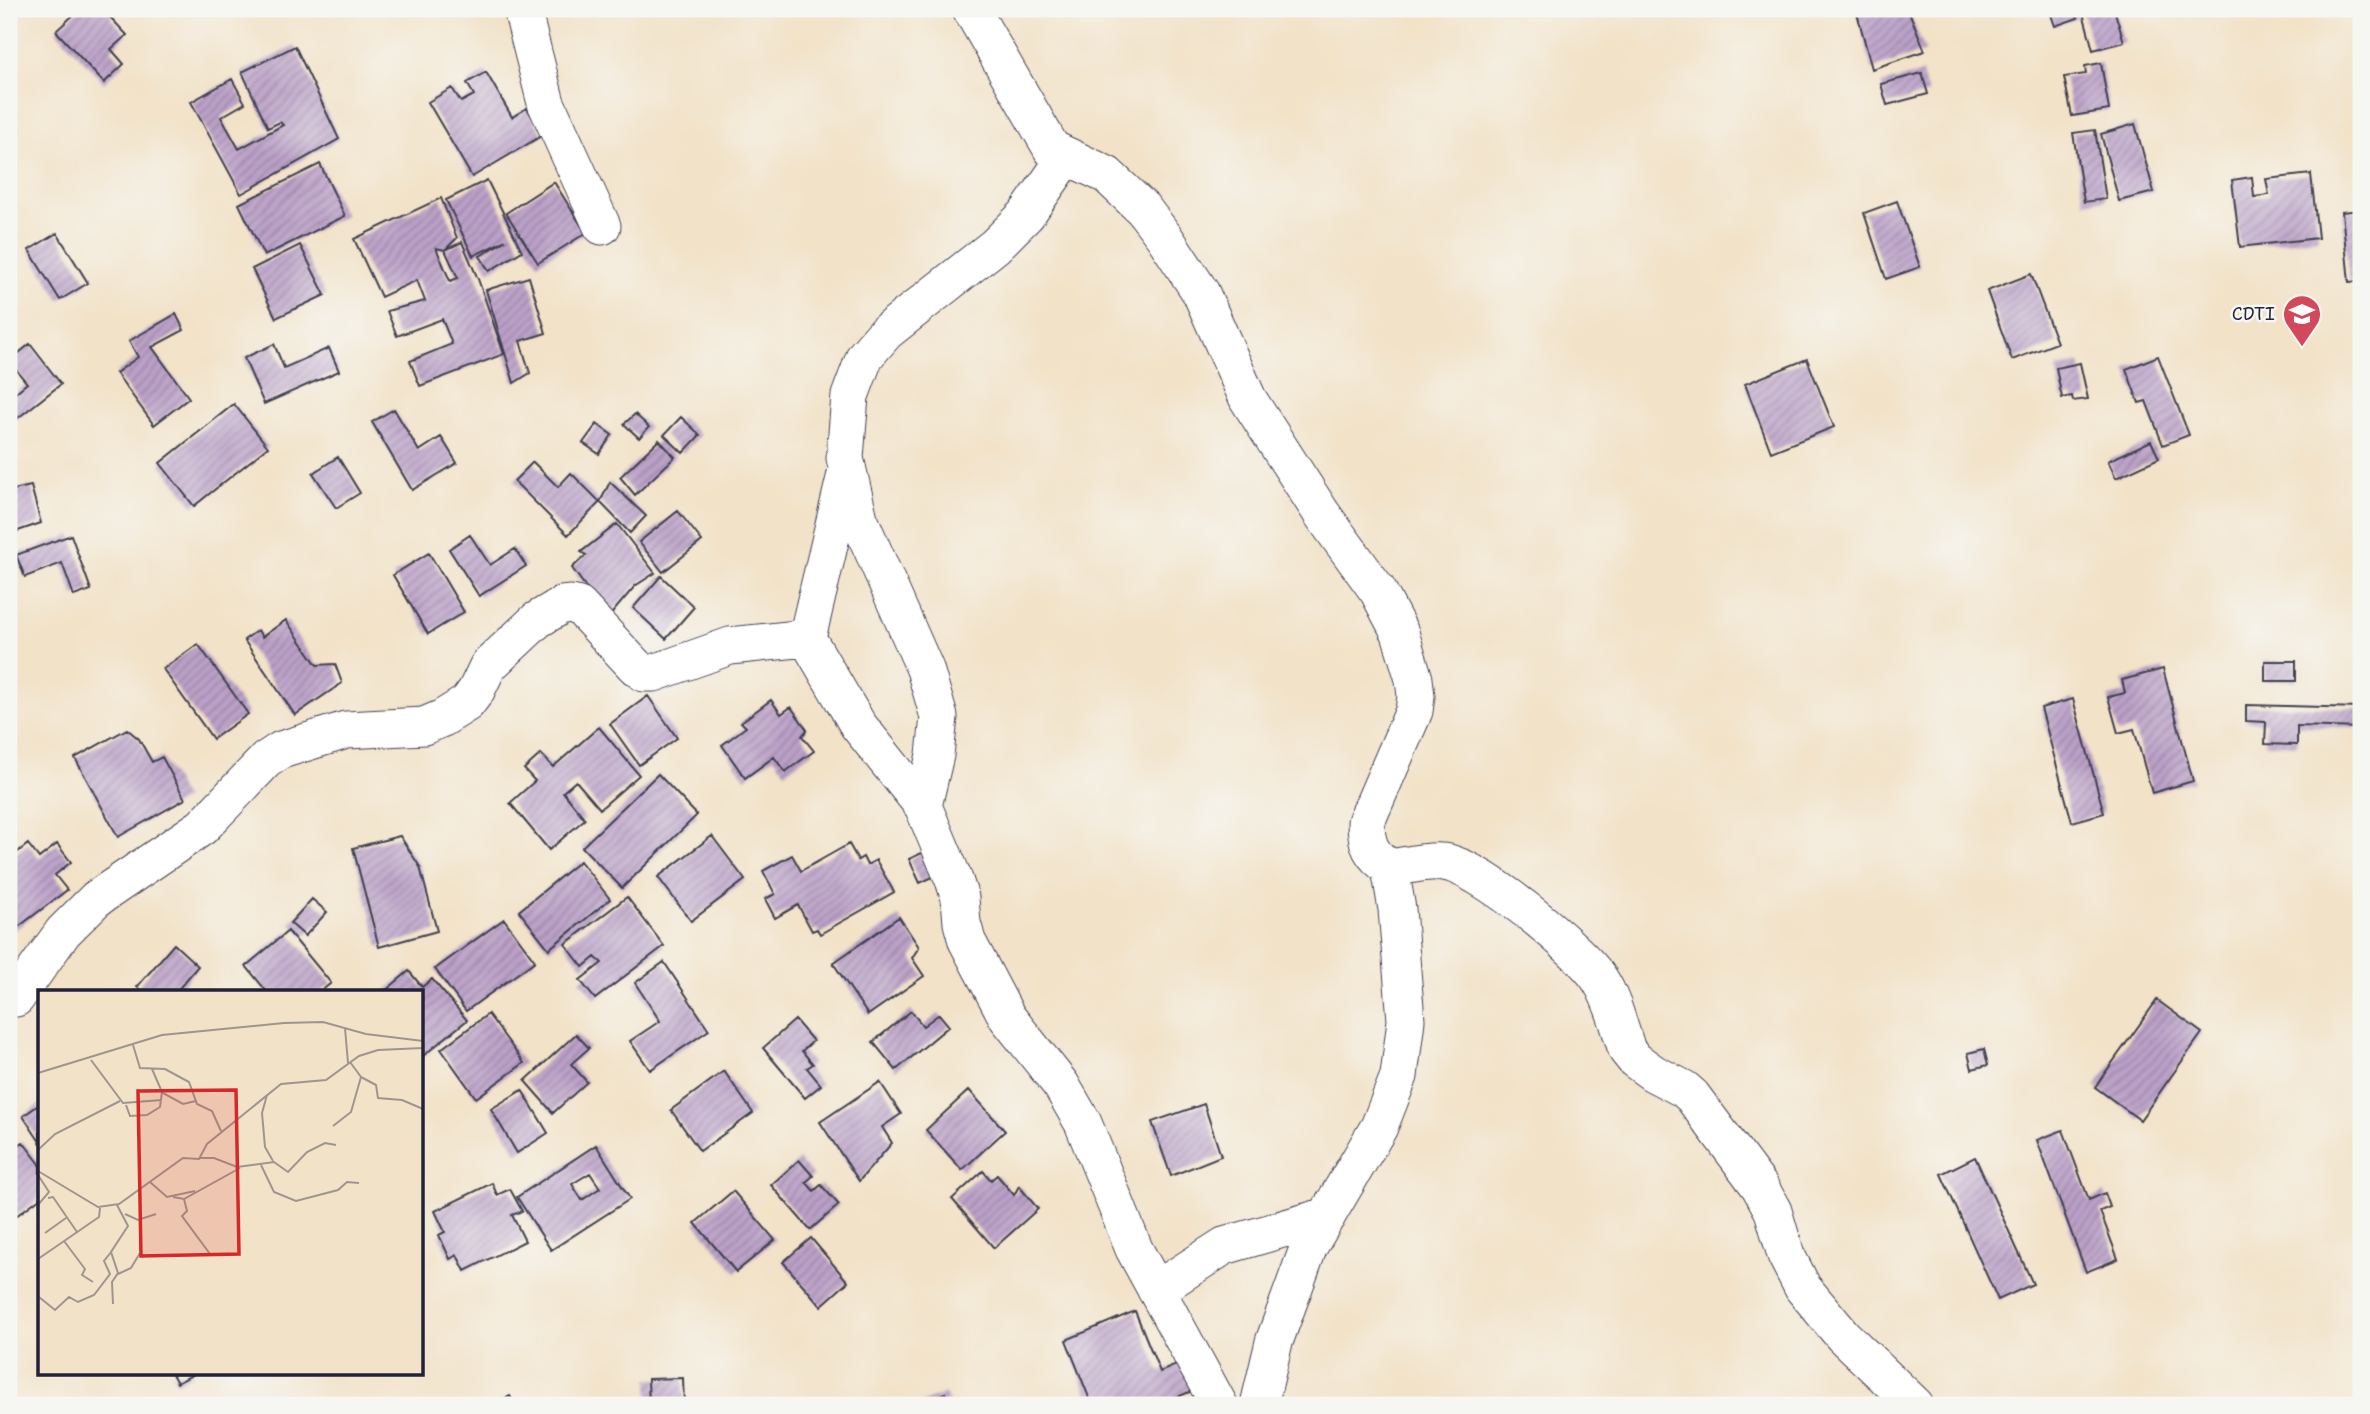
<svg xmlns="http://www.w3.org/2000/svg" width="2370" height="1414" viewBox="0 0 2370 1414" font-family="'Shantell Sans',sans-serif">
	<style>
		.building { fill: url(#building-hatch); fill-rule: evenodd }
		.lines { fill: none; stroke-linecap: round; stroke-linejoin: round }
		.minor-casing { stroke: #413f50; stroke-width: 39 }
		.minor { stroke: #fff; stroke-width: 37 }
		.labels { text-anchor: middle; stroke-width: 5; stroke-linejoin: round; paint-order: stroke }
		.poi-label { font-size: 18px; fill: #22223b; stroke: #f6f6f2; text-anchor: end }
		.inset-road { fill: none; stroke: #9f958f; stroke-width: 2 }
		.view { fill: #d62828; fill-opacity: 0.15; stroke: #d62828; stroke-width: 3.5 }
		.inset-edge { fill: none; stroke: #22223b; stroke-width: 3.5 }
	</style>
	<defs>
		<pattern id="building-hatch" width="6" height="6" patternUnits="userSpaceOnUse" patternTransform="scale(1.75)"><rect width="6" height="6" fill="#bba1c8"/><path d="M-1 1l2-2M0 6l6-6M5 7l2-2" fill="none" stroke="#9883a4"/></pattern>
	</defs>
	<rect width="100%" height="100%" fill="#f6f6f2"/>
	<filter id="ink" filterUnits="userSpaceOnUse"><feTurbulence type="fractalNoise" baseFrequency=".0143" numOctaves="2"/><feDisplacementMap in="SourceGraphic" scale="14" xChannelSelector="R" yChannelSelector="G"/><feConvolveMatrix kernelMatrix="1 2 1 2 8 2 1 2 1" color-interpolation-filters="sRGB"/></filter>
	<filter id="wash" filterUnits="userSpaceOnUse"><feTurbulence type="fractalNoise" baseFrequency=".00686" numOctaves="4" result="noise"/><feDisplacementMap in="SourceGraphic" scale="28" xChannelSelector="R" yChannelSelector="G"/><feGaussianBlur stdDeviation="1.57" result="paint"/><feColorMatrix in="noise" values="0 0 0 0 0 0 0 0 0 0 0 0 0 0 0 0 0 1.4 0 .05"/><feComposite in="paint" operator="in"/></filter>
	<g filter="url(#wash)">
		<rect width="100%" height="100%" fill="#f2e2c7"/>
		<g id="blocks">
			<!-- building -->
			<path class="building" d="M 80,9 L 118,9 L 110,17 L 127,35 L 111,49 L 124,64 L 104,83 L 56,31 Z
				M 1856,9 L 1908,9 L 1925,51 L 1872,69 Z
				M 2049,9 L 2075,9 L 2078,18 L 2055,26 Z
				M 2082,9 L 2114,9 L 2124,42 L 2093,50 Z
				M 295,46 L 339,139 L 241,194 L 191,102 L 232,79 L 245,103 L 221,117 L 239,149 L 283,125 L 280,122 L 268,128 L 242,72 Z
				M 2101,63 L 2109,110 L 2072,116 L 2064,77 L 2086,74 L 2085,66 Z
				M 486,72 L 512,117 L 527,108 L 543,135 L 472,177 L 428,102 L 452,88 L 461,102 L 474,95 L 467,83 Z
				M 1922,73 L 1928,94 L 1887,105 L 1881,84 Z
				M 2135,124 L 2154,192 L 2119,201 L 2101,134 Z
				M 2095,130 L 2106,199 L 2084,202 L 2073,133 Z
				M 320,164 L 345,216 L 264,256 L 239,204 Z
				M 2311,174 L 2318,238 L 2240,247 L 2232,180 L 2252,177 L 2254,197 L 2269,195 L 2266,179 Z
				M 487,180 L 522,251 L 489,271 L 480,256 L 506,240 L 473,256 L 446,200 Z
				M 554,182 L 586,233 L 538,263 L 506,213 Z
				M 441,198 L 457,238 L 445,250 L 436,248 L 450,281 L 458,278 L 445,250 L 462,242 L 478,279 L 504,354 L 420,386 L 410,361 L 452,344 L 442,319 L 397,336 L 387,311 L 425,301 L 417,280 L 381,297 L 354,239 Z
				M 1897,201 L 1920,267 L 1886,279 L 1864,213 Z
				M 2361,210 L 2361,281 L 2349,282 L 2342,212 Z
				M 57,233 L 88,283 L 60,300 L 29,250 Z
				M 300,245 L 325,295 L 276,318 L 252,269 Z
				M 2031,274 L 2057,343 L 2012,360 L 1987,291 Z
				M 529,277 L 546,333 L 520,341 L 530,373 L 514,383 L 486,290 Z
				M 176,314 L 184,330 L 152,347 L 189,398 L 154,425 L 116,373 L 138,357 L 129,341 Z
				M 30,344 L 61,384 L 9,425 L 9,398 L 27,383 L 9,361 Z
				M 274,344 L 284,368 L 329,348 L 339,371 L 264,404 L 244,358 Z
				M 2158,356 L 2189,435 L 2163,445 L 2146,401 L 2139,403 L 2126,369 Z
				M 1807,359 L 1834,427 L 1771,452 L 1745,384 Z
				M 2080,363 L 2088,399 L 2073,401 L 2072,396 L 2062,398 L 2056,368 Z
				M 234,404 L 268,447 L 194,506 L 160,463 Z
				M 394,409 L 419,451 L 441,437 L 457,463 L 412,490 L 372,422 Z
				M 635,414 L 649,427 L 639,438 L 624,424 Z
				M 681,417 L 700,435 L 683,453 L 664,435 Z
				M 597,424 L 612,435 L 599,454 L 583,443 Z
				M 659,440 L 675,457 L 635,495 L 620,477 Z
				M 2151,441 L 2159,458 L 2116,478 L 2108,461 Z
				M 338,457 L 360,493 L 336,508 L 313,473 Z
				M 533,462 L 558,487 L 571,473 L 600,502 L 568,535 L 514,481 Z
				M 610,482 L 646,516 L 630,533 L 600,502 Z
				M 31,486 L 41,523 L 9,534 L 9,491 Z
				M 678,511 L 702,541 L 663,572 L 639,542 Z
				M 617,524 L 655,573 L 635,586 L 608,618 L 572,568 L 586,555 L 581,552 Z
				M 71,535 L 91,590 L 74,596 L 62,563 L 25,577 L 16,555 Z
				M 470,535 L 490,565 L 515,549 L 526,566 L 479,596 L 449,549 Z
				M 429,553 L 464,612 L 428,634 L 393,575 Z
				M 661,576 L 694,607 L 666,639 L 633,608 Z
				M 286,620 L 317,665 L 335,664 L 342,683 L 295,715 L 244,640 L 258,630 L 262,637 Z
				M 198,644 L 248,714 L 213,739 L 163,669 Z
				M 2265,661 L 2296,661 L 2296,681 L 2265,681 Z
				M 2163,669 L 2193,781 L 2152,793 L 2134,729 L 2118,733 L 2108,697 L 2125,693 L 2122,680 Z
				M 648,696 L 677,738 L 639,765 L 610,724 Z
				M 2073,699 L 2104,813 L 2072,822 L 2041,708 Z
				M 771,700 L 781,714 L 791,707 L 807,730 L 802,736 L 814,751 L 785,772 L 774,757 L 745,778 L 722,745 L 746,727 L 741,722 Z
				M 2246,705 L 2361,708 L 2361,728 L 2297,726 L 2297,745 L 2265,744 L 2266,722 L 2246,721 Z
				M 599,727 L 639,775 L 600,809 L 576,781 L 563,792 L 585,819 L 549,850 L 510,803 L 535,781 L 524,769 L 541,754 L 553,767 Z
				M 127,729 L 139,739 L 152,762 L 162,757 L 185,799 L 118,837 L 75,758 Z
				M 658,774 L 697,815 L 622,888 L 582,847 Z
				M 400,836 L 420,867 L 437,931 L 379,947 L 353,848 Z
				M 712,836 L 745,880 L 691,921 L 658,877 Z
				M 28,844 L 39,858 L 57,844 L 71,862 L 55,875 L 67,890 L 9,934 L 9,859 Z
				M 849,844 L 858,860 L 863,857 L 867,865 L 876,860 L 894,892 L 820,934 L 817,929 L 812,931 L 798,905 L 775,918 L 765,899 L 775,894 L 763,871 L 792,855 L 801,871 Z
				M 926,851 L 937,875 L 920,883 L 909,859 Z
				M 580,861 L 610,899 L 549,949 L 519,911 Z
				M 627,897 L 664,946 L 595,999 L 580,980 L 602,963 L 595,957 L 583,967 L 565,944 Z
				M 312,899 L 327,912 L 305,936 L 290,923 Z
				M 899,917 L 919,947 L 912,958 L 924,976 L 868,1015 L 833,963 Z
				M 504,919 L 535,961 L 466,1011 L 435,969 Z
				M 288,931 L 331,983 L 320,992 L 267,992 L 246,966 Z
				M 174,944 L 198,966 L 176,992 L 143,992 L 137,987 Z
				M 664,962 L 709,1030 L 650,1070 L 630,1041 L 660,1021 L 635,983 Z
				M 409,971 L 422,987 L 432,979 L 467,1020 L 423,1056 L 422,992 L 384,992 Z
				M 2157,1000 L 2202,1033 L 2140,1120 L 2095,1087 Z
				M 911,1011 L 923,1026 L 939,1014 L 949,1026 L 896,1070 L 873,1042 Z
				M 488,1014 L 524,1063 L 476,1098 L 441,1049 Z
				M 795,1020 L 813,1041 L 802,1051 L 813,1064 L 807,1068 L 821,1085 L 805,1098 L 763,1048 Z
				M 576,1034 L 589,1048 L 571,1064 L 587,1082 L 553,1113 L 525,1081 Z
				M 1984,1049 L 1988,1065 L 1972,1069 L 1968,1053 Z
				M 724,1071 L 753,1113 L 700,1151 L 671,1110 Z
				M 880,1082 L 901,1114 L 882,1127 L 892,1143 L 859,1181 L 820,1122 Z
				M 522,1090 L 548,1133 L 517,1153 L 491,1109 Z
				M 969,1090 L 1005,1131 L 962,1170 L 926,1130 Z
				M 40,1104 L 40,1142 L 23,1116 Z
				M 1204,1104 L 1221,1156 L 1171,1176 L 1152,1122 Z
				M 2063,1130 L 2089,1200 L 2105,1193 L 2110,1207 L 2100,1211 L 2118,1259 L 2086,1272 L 2037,1140 Z
				M 9,1135 L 17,1146 L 23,1142 L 40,1164 L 40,1198 L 16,1216 L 9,1206 Z
				M 596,1145 L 630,1199 L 551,1250 L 517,1197 ZM 590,1173 L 600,1188 L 582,1200 L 572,1184 Z
				M 1975,1157 L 2033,1284 L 1998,1300 L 1941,1174 Z
				M 799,1160 L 813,1176 L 806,1182 L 814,1191 L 821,1185 L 839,1205 L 810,1230 L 771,1185 Z
				M 983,1171 L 991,1180 L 997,1175 L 1014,1195 L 1019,1186 L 1038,1209 L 994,1248 L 952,1199 Z
				M 492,1183 L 497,1195 L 510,1189 L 522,1211 L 512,1215 L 525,1241 L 465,1271 L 457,1255 L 450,1259 L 439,1235 L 445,1232 L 435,1211 Z
				M 733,1191 L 775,1240 L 736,1272 L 695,1223 Z
				M 811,1238 L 848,1282 L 821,1306 L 783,1262 Z
				M 1135,1311 L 1160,1372 L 1188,1360 L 1199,1388 L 1158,1405 L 1092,1405 L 1066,1340 Z
				M 172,1374 L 194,1374 L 177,1383 Z
				M 683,1378 L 684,1405 L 649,1405 L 648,1379 Z
				M 945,1393 L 950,1405 L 916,1405 Z
				M 510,1396 L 515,1405 L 493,1405 Z"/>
		</g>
	</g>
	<g filter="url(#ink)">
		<use href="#blocks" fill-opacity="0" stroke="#413f50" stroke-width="2"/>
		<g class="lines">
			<defs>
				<path id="minor" d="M 524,9 L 524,17 L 546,103 L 602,226
					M 971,9 L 1052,149 L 1107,175 L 1143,209 L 1165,238 L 1201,293 L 1248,399 L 1322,514 L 1378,591 L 1400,633 L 1414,679 L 1416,696 L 1414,711 L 1366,822 C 1366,845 1371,855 1390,868 C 1406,866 1426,860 1443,862 C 1478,865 1581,950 1600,980 C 1613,1000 1619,1027 1627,1050 L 1635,1060 L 1653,1073 L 1684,1089 L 1692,1096 L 1760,1187 L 1773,1211 L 1786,1255 L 1803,1288 L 1843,1336 L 1915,1405
					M 847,470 L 807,638 L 858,725 L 923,806 L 954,880 L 960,898 L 962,923 L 967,941 L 1007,1017 L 1061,1085 L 1083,1123 L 1134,1249 L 1219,1405
					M 923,806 L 935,755 L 939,717 L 925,669 L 859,519 L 845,458 L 850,396 L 865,356 L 886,332 L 995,246 L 1026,215 L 1067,156
					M 16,998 L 63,932 L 96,899 L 202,827 L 266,760 L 281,750 L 346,730 L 424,726 L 443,718 L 467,703 L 476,691 L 488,666 L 537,620 L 562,605 L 571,604 L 579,606 L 635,666 L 644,673 L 654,673 L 730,646 L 807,638
					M 1156,1290 L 1224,1246 L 1327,1216
					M 1259,1405 L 1274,1342 L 1309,1246 L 1379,1127 L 1399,1076 L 1406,1020 L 1397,909 L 1390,868"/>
			</defs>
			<!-- minor casing -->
			<use href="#minor" class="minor-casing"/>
			<!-- minor -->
			<use href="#minor" class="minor"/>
		</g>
	</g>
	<!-- icons -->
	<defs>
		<symbol id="school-pin" viewBox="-11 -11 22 30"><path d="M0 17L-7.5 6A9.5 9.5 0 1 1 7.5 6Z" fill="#d1495b" stroke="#f6f6f2"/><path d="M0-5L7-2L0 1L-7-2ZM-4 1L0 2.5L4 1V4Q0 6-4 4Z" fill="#fff"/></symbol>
	</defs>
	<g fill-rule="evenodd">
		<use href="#school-pin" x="2280" y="292" width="44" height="60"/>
	</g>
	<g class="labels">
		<!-- poi labels -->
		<g class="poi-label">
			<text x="2275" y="320">CDTI</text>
		</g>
	</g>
	<!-- overview -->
	<g transform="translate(38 990)">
		<rect width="385" height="385" fill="#f2e2c7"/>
		<path class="inset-road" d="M 307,38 L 310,73M 95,55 L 102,78 L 127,79 L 151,92 L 159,114 L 174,121 L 183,141M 53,70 L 85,113 L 124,110M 0,83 L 124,45 L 246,33 L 285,32 L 328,44 L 385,51M 323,87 L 338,95 L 340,108 L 364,110 L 385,119M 125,103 L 145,114 L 158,111M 229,105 L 224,123 L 227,157 L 235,171M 88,115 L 92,126 L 109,125 L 122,117 L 124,102 L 114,79M 295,136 L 313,122 L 323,87 L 312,72M 0,160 L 17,144 L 82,111M 162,168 L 176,168 L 199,177 L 236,172 L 250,182 L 269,162 L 287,153 L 298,155M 223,175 L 236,202 L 258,211 L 300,200 L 309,192 L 321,193M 0,181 L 60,217 L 81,214 L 145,168 L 161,169 L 169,154 L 243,94 L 288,90 L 321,66 L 340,60 L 385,58M 0,185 L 11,202 L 0,215M 112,192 L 129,207 L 157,201M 135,207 L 146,209 L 202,178M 10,208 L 15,207 L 39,242M 146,209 L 149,221 L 144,226 L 172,264M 87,224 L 100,230 L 118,224M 7,243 L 28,228M 26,251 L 47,279 L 44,285 L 55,292M 0,269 L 61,227 L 62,218M 80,284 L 93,278 L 102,263M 1,307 L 17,320 L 31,307 L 40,312 L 56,305 L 72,284 L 66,271 L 74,261M 75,314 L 74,292 L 80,283 L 73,262 L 90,236 L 79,215"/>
		<path class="view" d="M 198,100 L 201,264 L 103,266 L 100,101 Z"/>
		<rect width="385" height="385" class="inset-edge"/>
	</g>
	<!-- margin -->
	<rect width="2370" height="1414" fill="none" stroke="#f6f6f2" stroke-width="35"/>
</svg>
